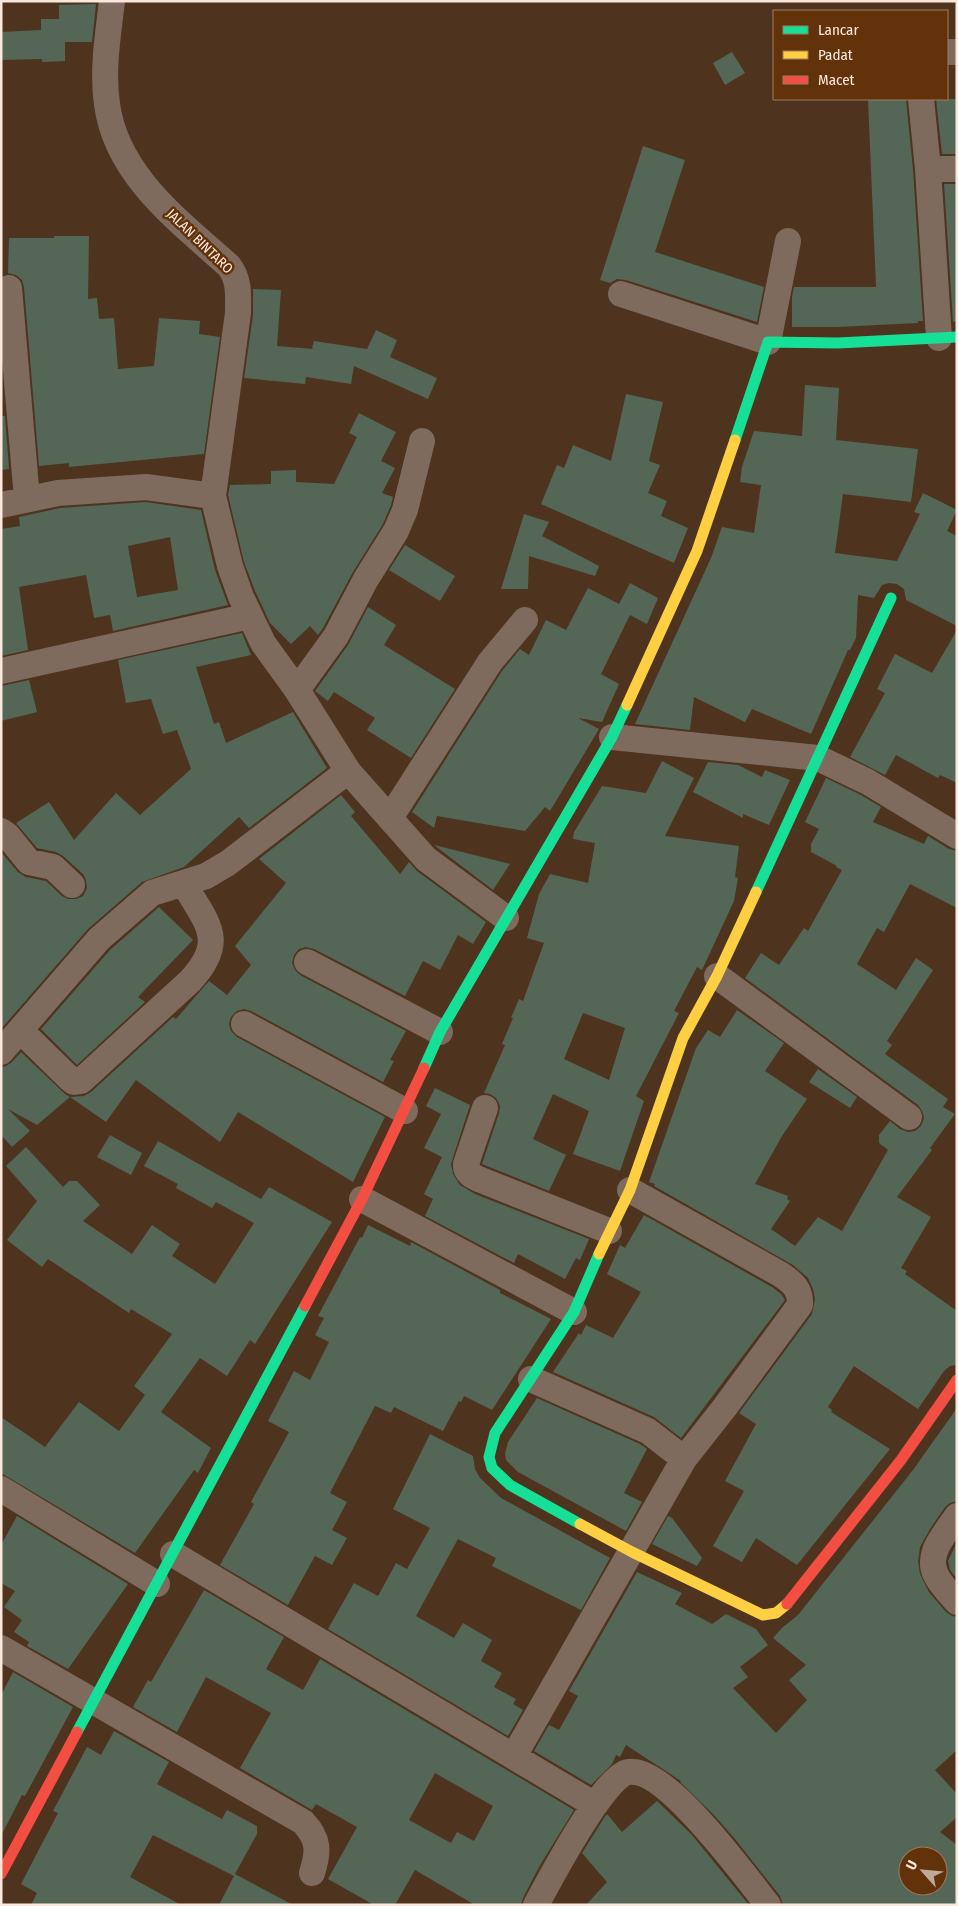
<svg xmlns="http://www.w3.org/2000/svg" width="958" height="1906" viewBox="0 0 958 1906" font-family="'Fira Sans Condensed',sans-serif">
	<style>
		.building { fill: #546656; fill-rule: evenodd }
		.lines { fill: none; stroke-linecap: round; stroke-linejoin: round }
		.street { stroke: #7e6b5d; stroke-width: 26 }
		.fast { stroke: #16e098; stroke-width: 11 }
		.slow { stroke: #ffcf43; stroke-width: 11 }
		.jam { stroke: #f24e42; stroke-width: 11 }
		.labels { text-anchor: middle; stroke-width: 5; stroke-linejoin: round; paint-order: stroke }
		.street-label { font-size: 14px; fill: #fbe8dd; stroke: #62320b }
	</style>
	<rect width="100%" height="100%" fill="#4e341f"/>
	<!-- building -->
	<path class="building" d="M 96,4 L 92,42 L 65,42 L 65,61 L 42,62 L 42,59 L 1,60 L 1,32 L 41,30 L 41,19 L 59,19 L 59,5 Z
		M 732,52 L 745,73 L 725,85 L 713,63 Z
		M 868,99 L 906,99 L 913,170 L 923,321 L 918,321 L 918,323 L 838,327 L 792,327 L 792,297 L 794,287 L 876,287 Z
		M 936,99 L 957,99 L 957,154 L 942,154 Z
		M 643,146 L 685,160 L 655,252 L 764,287 L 757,322 L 626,280 L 617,279 L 610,283 L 600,280 Z
		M 944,184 L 957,184 L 957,321 L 953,322 Z
		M 54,236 L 89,236 L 88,299 L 97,298 L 99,319 L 114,318 L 118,369 L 154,366 L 159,318 L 200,321 L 199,334 L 220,337 L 204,454 L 69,467 L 69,463 L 39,466 L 24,287 L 22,280 L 16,275 L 8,273 L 9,238 L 54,238 Z
		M 253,289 L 281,290 L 277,346 L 314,349 L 312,348 L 314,341 L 367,349 L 376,330 L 397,340 L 390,357 L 437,378 L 428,399 L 354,366 L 351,384 L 306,377 L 305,384 L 244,378 L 253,315 Z
		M 805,385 L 839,388 L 836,440 L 918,449 L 911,502 L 843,494 L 835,553 L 897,561 L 920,514 L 914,512 L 923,493 L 957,510 L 947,531 L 957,536 L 957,626 L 906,600 L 904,589 L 897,584 L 889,583 L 882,585 L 874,598 L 858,595 L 856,638 L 850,650 L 848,650 L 811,734 L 752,709 L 745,722 L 694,697 L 690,730 L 635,724 L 711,558 L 722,527 L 754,533 L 761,485 L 740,482 L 742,467 L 754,431 L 802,436 Z
		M 626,394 L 663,402 L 649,461 L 660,465 L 648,493 L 667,501 L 661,516 L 688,528 L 674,563 L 541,504 L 557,465 L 564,468 L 573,445 L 611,461 Z
		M 359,413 L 396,432 L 381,461 L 395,468 L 382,493 L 393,497 L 391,505 L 383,524 L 353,572 L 323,628 L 318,635 L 310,626 L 291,644 L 270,623 L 255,591 L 244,562 L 228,495 L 230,485 L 271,484 L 271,471 L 296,470 L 296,482 L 334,484 L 357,437 L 349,433 Z
		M 1,416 L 5,416 L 9,469 L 1,470 Z
		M 146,502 L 201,510 L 215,570 L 228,605 L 113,631 L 110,615 L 94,618 L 86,575 L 19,587 L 28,650 L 1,656 L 1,529 L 20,526 L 19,517 L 60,508 ZM 170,537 L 178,590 L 137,597 L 128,546 Z
		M 524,514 L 549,522 L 542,536 L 599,566 L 595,576 L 529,556 L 528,589 L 501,589 Z
		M 405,545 L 455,576 L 440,601 L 389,570 Z
		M 630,583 L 658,598 L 647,624 L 630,615 L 601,674 L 619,684 L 602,722 L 578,718 L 599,729 L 550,811 L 545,807 L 525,831 L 437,816 L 434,828 L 412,812 L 502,671 L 520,649 L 529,655 L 546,620 L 566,630 L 588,588 L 619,604 Z
		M 368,607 L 396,625 L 384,645 L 455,689 L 411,758 L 367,730 L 375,718 L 334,692 L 328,701 L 315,691 L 348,645 Z
		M 957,630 L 957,783 L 940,775 L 938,778 L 896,755 L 885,775 L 850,757 L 885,693 L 877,689 L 895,654 L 932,673 Z
		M 242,633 L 251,655 L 196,667 L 214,724 L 219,722 L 226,743 L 293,712 L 327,768 L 249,828 L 239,817 L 184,867 L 142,882 L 88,929 L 1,1029 L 1,852 L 18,872 L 26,877 L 46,881 L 62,896 L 68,899 L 76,899 L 83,896 L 87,888 L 86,880 L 83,874 L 63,856 L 56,852 L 37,848 L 16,823 L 49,802 L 74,840 L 116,793 L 140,815 L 191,769 L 177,730 L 163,734 L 151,699 L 126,703 L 118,660 Z
		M 29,680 L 37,712 L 1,721 L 1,686 Z
		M 662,761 L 694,778 L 665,836 L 739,846 L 735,877 L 738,878 L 734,901 L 702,970 L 697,967 L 674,1011 L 679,1013 L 636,1096 L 644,1101 L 620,1171 L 573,1154 L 589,1111 L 553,1094 L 533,1139 L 566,1155 L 549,1191 L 482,1164 L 499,1113 L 500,1106 L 496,1098 L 490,1094 L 484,1093 L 505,1045 L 502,1044 L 513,1018 L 511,1018 L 519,999 L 523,1001 L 544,943 L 527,938 L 539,894 L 550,874 L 588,883 L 595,843 L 573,839 L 574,832 L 602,786 L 646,793 ZM 583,1013 L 625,1028 L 609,1080 L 564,1059 Z
		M 708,762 L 738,765 L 762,777 L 765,770 L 790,780 L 769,825 L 743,814 L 743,818 L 693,792 Z
		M 826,778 L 861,795 L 881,807 L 873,822 L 924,844 L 928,836 L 949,849 L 957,851 L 957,908 L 910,884 L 884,932 L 877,928 L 857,964 L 896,990 L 916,958 L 933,970 L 887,1041 L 892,1045 L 885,1054 L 948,1099 L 943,1107 L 955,1114 L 930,1148 L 932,1150 L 897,1197 L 931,1217 L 901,1268 L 907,1271 L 905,1274 L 957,1311 L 957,1365 L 950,1366 L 944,1371 L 918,1409 L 854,1366 L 828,1407 L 832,1410 L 831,1412 L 890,1449 L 797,1565 L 756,1538 L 742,1562 L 713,1546 L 744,1491 L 725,1481 L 756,1424 L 739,1413 L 812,1314 L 815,1299 L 813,1289 L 808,1278 L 793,1265 L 654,1186 L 655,1184 L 649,1182 L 696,1048 L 708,1030 L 720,1037 L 737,1010 L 784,1043 L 765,1071 L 807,1099 L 782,1136 L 755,1184 L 788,1196 L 787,1199 L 790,1201 L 771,1229 L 795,1246 L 818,1217 L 842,1231 L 888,1150 L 879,1143 L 879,1135 L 890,1121 L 900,1129 L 908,1132 L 915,1131 L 921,1126 L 924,1118 L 922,1111 L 918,1105 L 745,978 L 761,953 L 779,965 L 804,928 L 808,931 L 842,870 L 836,867 L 837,866 L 811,852 L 811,844 L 819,829 L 805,822 Z
		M 341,795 L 355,812 L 351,816 L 400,874 L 409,862 L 417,871 L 486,922 L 473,944 L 458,935 L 440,970 L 423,961 L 405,996 L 314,949 L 306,947 L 299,949 L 294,955 L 292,963 L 295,970 L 300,975 L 406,1031 L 390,1060 L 394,1061 L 383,1082 L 251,1011 L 244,1009 L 237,1011 L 231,1017 L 229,1024 L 231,1031 L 237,1037 L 385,1117 L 353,1182 L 238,1112 L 220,1142 L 136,1080 L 106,1122 L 70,1097 L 37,1125 L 8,1109 L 30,1131 L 12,1147 L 1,1135 L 1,1067 L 6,1066 L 12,1062 L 21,1052 L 65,1094 L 70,1097 L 84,1096 L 91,1092 L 173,1017 L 176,1019 L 209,981 L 227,995 L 251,965 L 235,946 L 286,883 L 259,859 Z
		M 434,845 L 510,864 L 493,890 Z
		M 159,907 L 193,940 L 138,997 L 145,1002 L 77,1065 L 41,1029 L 110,950 Z
		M 818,1069 L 857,1097 L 850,1108 L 809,1082 Z
		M 435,1088 L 470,1105 L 451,1164 L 453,1174 L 460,1185 L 475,1194 L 589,1239 L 580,1260 L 576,1258 L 565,1279 L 518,1254 L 514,1263 L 425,1216 L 433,1199 L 424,1194 L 442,1157 L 424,1148 L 441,1114 L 426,1106 Z
		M 110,1135 L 142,1153 L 131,1175 L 97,1157 Z
		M 158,1141 L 261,1199 L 269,1187 L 332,1222 L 255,1344 L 250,1340 L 227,1376 L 200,1358 L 161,1412 L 211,1448 L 198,1473 L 194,1470 L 135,1553 L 1,1473 L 1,1417 L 45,1447 L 79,1402 L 119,1431 L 145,1395 L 134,1386 L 172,1334 L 131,1309 L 129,1313 L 48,1259 L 42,1267 L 7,1240 L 37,1201 L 6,1166 L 26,1147 L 63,1187 L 69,1181 L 77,1181 L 100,1205 L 83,1221 L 132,1254 L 152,1225 L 180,1244 L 172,1256 L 215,1284 L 254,1223 L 216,1202 L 212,1208 L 176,1188 L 178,1184 L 144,1166 Z
		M 644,1215 L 772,1287 L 781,1294 L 785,1300 L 681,1438 L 654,1417 L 553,1372 L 579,1333 L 581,1335 L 586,1325 L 613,1338 L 641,1292 L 607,1274 L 620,1245 L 625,1248 Z
		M 368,1225 L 410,1246 L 411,1242 L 500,1290 L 500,1293 L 551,1319 L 492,1410 L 464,1396 L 461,1402 L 459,1401 L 443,1431 L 394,1407 L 391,1413 L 375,1406 L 330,1493 L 347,1502 L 332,1530 L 347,1538 L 332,1565 L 315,1556 L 288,1605 L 220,1565 L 254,1504 L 251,1502 L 289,1432 L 268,1421 L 294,1371 L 310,1380 L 329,1342 L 315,1335 L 324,1318 L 318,1316 L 360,1237 L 362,1238 Z
		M 537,1398 L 640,1444 L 647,1449 L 624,1493 L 642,1502 L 626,1531 L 518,1472 L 506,1460 L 505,1453 L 508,1442 Z
		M 957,1408 L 957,1501 L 950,1503 L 945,1507 L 930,1529 L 920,1547 L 918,1562 L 920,1574 L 929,1592 L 946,1612 L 952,1616 L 957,1617 L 957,1750 L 935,1770 L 957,1794 L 957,1817 L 940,1832 L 957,1845 L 957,1905 L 783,1905 L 780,1896 L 735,1839 L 714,1815 L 680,1782 L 681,1781 L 626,1745 L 620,1757 L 616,1755 L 612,1764 L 591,1785 L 534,1751 L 549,1725 L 559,1730 L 578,1696 L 569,1691 L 637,1572 L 682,1593 L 675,1604 L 712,1624 L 726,1614 L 756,1629 L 768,1645 L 740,1667 L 748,1677 L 733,1688 L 776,1733 L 807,1700 L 789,1680 L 806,1665 L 773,1638 L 782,1628 L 798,1615 L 913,1470 ZM 908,1856 L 938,1856 L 938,1886 L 908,1886 Z
		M 430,1434 L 473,1456 L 475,1469 L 480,1478 L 501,1498 L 610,1558 L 581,1610 L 492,1566 L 496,1558 L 458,1539 L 416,1616 L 454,1638 L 463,1623 L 492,1640 L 481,1661 L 502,1673 L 494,1687 L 516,1699 L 513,1704 L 523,1710 L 508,1736 L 328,1629 L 354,1583 L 378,1596 L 396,1563 L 407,1569 L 430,1528 L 393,1509 Z
		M 17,1516 L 128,1584 L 68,1669 L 27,1646 L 29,1642 L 14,1632 L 22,1620 L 4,1607 L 15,1591 L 1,1583 L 1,1545 Z
		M 668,1516 L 672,1518 L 702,1558 L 697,1566 L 652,1544 Z
		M 957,1542 L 957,1579 L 950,1570 L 948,1561 Z
		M 204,1590 L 284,1637 L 266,1669 L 303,1690 L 320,1659 L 574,1810 L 539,1867 L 523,1898 L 521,1905 L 475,1905 L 415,1870 L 395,1905 L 374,1905 L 328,1879 L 357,1827 L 316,1804 L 312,1810 L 240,1768 L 271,1713 L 206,1677 L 177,1732 L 133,1707 L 148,1680 L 151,1682 ZM 435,1773 L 493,1806 L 474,1841 L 457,1832 L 451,1843 L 409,1820 Z
		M 13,1672 L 73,1707 L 25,1796 L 22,1795 L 1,1836 L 1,1695 Z
		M 114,1731 L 169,1762 L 157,1784 L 222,1819 L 227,1810 L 257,1826 L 257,1834 L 235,1874 L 293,1905 L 219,1905 L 234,1876 L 153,1835 L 130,1877 L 181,1905 L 31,1905 L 37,1893 L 21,1884 L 58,1813 L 53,1811 L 87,1747 L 101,1755 Z
		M 657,1801 L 692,1835 L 749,1905 L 586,1905 L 607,1882 L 582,1853 L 604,1818 L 607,1814 L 622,1832 Z"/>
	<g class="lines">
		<!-- street -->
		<path class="street" d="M 112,1 C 108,35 102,70 107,104 C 116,175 180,222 229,266 C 240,281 238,295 238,313 L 213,496 L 230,566 L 241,597 L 263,643 L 297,690 L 348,771 L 426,859 L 506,918
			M 947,52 L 957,52
			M 921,99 L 928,169 L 939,338
			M 928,169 L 957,169
			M 9,288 L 27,499
			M 621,294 L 768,342 L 788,241
			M 1,505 L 58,493 L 146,487 L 213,496
			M 1,671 L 250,616
			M 297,690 L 336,636 L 366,579 L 396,531 L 405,510 L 422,441
			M 612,737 L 818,758 L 868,782 L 957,836
			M 390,818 L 490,662 L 525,620
			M 1,831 L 7,835 L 29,862 L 53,867 L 72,885
			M 307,962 L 440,1032
			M 717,976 L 909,1117
			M 244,1024 L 405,1111
			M 20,1030 L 69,1078 L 74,1082 L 81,1081 L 190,981 C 227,941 208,925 184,884
			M 1,1052 L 99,939 L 152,893 L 206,876 L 228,863 L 348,771
			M 485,1108 L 466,1164 C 465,1173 474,1177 481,1180 L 609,1231
			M 362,1199 L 574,1312
			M 531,1379 L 648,1431 L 684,1459
			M 1,1489 L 157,1584
			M 957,1516 C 945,1534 924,1555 937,1577 C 942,1586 950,1594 957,1602
			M 173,1554 L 595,1805
			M 1,1648 L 303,1822 C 319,1839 319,1851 312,1873
			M 514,1756 L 684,1459 L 725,1407 L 800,1305 C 801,1289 792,1282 780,1274 L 630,1190
			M 536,1905 C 549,1881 604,1776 628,1772 C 665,1765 745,1876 768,1905"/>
		<!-- fast -->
		<path class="fast" d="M 735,440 L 768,342 L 838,343 L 957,337
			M 756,892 L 891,598
			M 424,1068 L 440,1032 L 612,737 L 627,705
			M 580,1524 L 510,1485 L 492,1468 L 489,1457 L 495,1433 L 574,1312 L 599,1254
			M 77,1732 L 305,1306"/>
		<!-- slow -->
		<path class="slow" d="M 627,705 L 697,551 L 735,440
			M 599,1254 L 630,1190 L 683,1038 L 717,976 L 756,892
			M 580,1524 L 632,1552 L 763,1615 L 776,1613 L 787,1604"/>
		<!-- jam -->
		<path class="jam" d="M 305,1306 L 362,1199 L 424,1068
			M 787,1604 L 901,1460 L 957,1380
			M 1,1874 L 77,1732"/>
	</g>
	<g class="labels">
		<!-- street labels -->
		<g class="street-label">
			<text transform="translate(200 241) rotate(44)" y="5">JALAN BINTARO</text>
		</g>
	</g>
	<!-- border -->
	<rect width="958" height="1906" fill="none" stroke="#fbe8dd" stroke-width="5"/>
	<!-- legend -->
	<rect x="773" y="10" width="175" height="90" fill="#62320b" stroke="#9f7b5f"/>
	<rect x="783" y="26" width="25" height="8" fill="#16e098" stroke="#9f7b5f"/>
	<text x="818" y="35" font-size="15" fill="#fbe8dd">Lancar</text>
	<rect x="783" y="51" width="25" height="8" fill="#ffcf43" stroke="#9f7b5f"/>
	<text x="818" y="60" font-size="15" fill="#fbe8dd">Padat</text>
	<rect x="783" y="76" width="25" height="8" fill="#f24e42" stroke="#9f7b5f"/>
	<text x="818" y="85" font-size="15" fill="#fbe8dd">Macet</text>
	<!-- north arrow -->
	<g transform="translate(923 1871) rotate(297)"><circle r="24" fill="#62320b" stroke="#9f7b5f"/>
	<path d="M0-4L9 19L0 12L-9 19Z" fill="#bea99a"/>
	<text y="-8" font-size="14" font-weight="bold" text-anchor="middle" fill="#fbe8dd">U</text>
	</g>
</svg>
